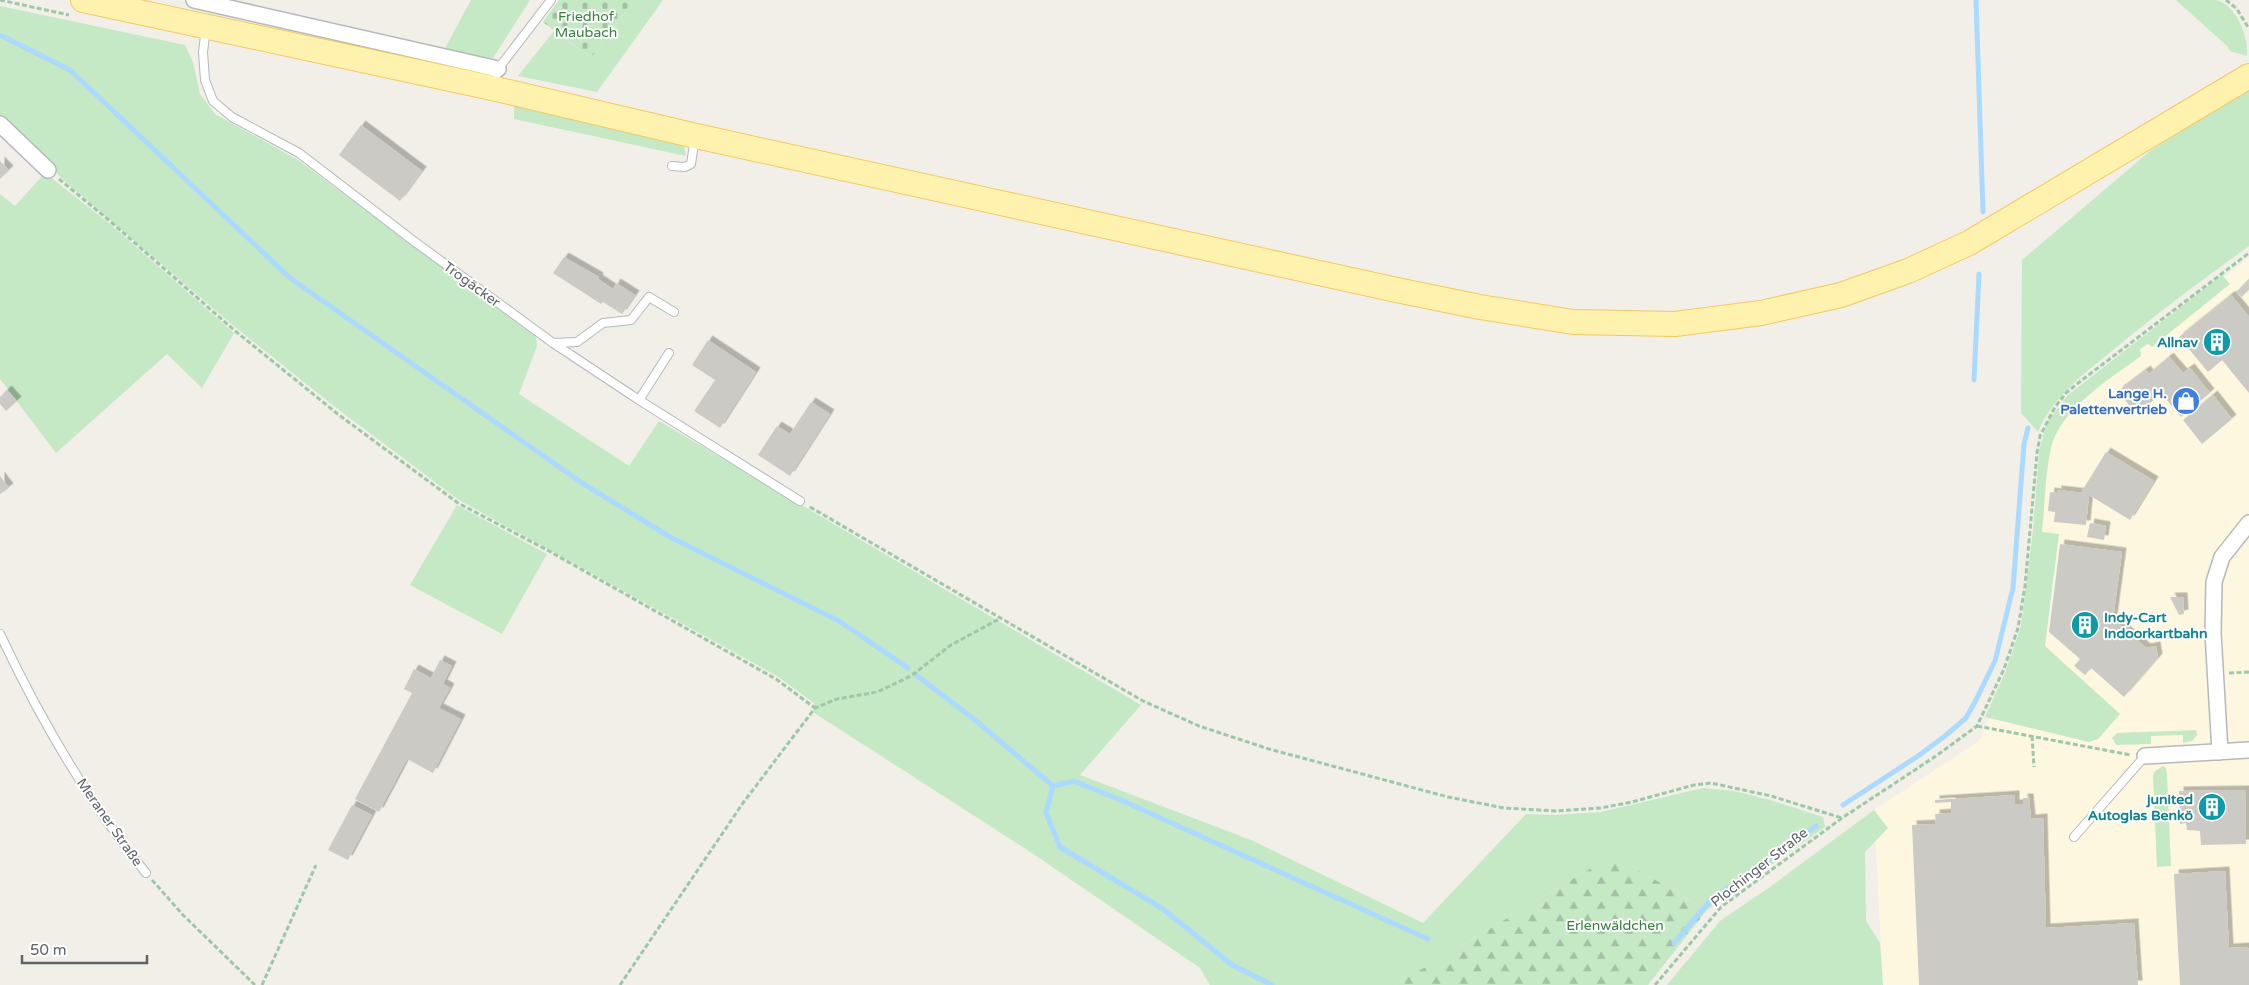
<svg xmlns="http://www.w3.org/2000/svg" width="2249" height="985" viewBox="0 0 2249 985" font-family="'Varela Round',sans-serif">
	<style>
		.commercial { fill: #fef7e0 }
		.grass { fill: #c5e8c5 }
		.forest { fill: url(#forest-firs) }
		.cemetery { fill: url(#cemetery-stones) }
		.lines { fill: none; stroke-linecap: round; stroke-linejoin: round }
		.stream { stroke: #aadaff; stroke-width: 5 }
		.building { fill: #cccac5; filter: url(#shadow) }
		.lane-casing { stroke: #b5b8bc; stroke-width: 10 }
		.street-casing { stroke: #b5b8bc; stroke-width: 18 }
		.primary-casing { stroke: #f2c960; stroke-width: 26 }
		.path { stroke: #9cc7a9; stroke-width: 3; stroke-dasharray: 5 2.5; stroke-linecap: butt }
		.lane { stroke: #fff; stroke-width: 8 }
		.street { stroke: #fff; stroke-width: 15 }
		.primary { stroke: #fff2af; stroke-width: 24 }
		.labels { text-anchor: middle; stroke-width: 4; stroke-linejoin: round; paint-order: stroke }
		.park-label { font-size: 14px; fill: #348238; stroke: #fff }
		.street-label { font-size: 14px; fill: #5f6368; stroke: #fff }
		.culture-label { font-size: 14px; font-weight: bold; fill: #0d838f; stroke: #fff; text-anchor: end }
		.shop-label { font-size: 14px; font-weight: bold; fill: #366cbe; stroke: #fff; text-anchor: end }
	</style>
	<defs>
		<pattern id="forest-firs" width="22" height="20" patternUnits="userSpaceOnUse" patternTransform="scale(1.25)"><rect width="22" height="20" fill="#c5e8c5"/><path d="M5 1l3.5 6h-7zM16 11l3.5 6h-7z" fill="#a3c0a4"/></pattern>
		<pattern id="cemetery-stones" width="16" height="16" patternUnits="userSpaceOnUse" patternTransform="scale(1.25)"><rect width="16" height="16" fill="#c5e8c5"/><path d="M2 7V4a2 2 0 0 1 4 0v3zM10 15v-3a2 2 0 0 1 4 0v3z" fill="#a3c0a4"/></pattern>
		<filter id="shadow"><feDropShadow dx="4.5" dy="-4.5" stdDeviation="0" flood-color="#0004"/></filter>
	</defs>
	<rect width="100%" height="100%" fill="#f1efe8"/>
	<!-- commercial -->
	<path class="commercial" d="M 2249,258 L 2249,985 L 1883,985 L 1874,810 L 1979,741 L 2018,658 L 2054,425 L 2163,325 Z"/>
	<!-- grass -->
	<path class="grass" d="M 471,0 L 530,0 L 493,58 L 443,52 Z
		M 634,0 L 663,0 L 597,92 L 518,76 L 554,31 L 591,58 Z
		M 2176,0 C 2189,0 2203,0 2215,0 C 2236,3 2249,38 2247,56 L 2230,51 L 2227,46 Z
		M 0,6 L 185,45 L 193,62 L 200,94 L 215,114 L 298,160 L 536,337 L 537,346 L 519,394 L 629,466 L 659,421 L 1141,705 L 1080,775 L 1251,840 L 1423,923 L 1526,814 L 1555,815 L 1601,812 L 1703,788 L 1734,791 L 1770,800 L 1823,817 L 1825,827 L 1707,910 L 1613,855 L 1395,985 L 1210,985 L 1200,968 L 1029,851 L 822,718 L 813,712 L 814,703 L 777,676 L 459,500 L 339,410 L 235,327 L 68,184 L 0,118 Z
		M 2249,88 L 2249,246 C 2205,278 2160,311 2118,346 C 2087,372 2054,394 2038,432 L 2021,413 L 2022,260 L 2150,151 Z
		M 514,103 L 683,143 L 686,156 L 514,119 Z
		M 45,173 L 110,224 L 234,333 L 202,388 L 167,354 L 56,453 L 0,379 L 0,194 L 15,206 Z
		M 2222,275 L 2230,284 L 2152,347 L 2148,344 L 2140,349 L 2141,356 C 2111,378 2060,409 2051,448 C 2045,475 2045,504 2042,532 L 2059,534 L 2045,646 L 2120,714 L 2098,739 L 2089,742 L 1985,717 L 2005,673 L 2021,626 L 2033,531 L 2039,451 L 2047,422 L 2068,395 Z
		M 457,505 L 547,554 L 502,634 L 410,585 Z
		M 2196,730 L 2197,735 L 2192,741 L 2183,743 L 2183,735 L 2151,736 L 2151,744 L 2116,745 L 2112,738 L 2117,733 Z
		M 2163,766 L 2166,768 L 2167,774 L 2171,866 L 2157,867 L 2153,776 L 2154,772 Z
		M 1874,810 L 1888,828 L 1865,852 L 1866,921 L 1880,943 L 1883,985 L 1667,985 L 1720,921 L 1767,889 Z"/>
	<!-- forest -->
	<path class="forest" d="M 1613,855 L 1707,910 L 1648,985 L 1395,985 Z"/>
	<!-- cemetery -->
	<path class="cemetery" d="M 559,0 L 634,0 L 591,58 L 543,22 Z"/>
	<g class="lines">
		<!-- stream -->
		<path class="stream" d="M 1976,0 L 1983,212
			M 0,35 L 70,70 L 290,278 L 582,483 L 670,537 L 839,621 L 908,668
			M 1974,380 L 1979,274
			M 916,675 L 975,720 L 1053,786 L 1046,813 L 1060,847 L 1163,909 L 1232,965 L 1272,985
			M 1053,786 L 1074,781 L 1123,801 L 1428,939
			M 1843,805 L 1918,756 L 1945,736 L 1966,718 L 1976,700 L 1995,661 L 2013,588 L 2024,444 L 2028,428
			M 1674,943 L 1711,900 L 1816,826"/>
	</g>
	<!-- building -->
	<path class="building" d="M 361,125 L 422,171 L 400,201 L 339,155 Z
		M 0,161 L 9,170 L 0,179 Z
		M 564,257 L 599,277 L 598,279 L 613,289 L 616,283 L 635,295 L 622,314 L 603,302 L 601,304 L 553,273 Z
		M 2248,280 L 2249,289 L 2242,297 L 2236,292 Z
		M 2231,295 L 2249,317 L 2249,393 L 2222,360 L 2208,372 L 2179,337 Z
		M 708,340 L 756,372 L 720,428 L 694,411 L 715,380 L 692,365 Z
		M 2169,357 L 2183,373 L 2190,368 L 2210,393 L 2181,417 L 2161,393 L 2137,415 L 2118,391 L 2146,370 L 2149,374 Z
		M 7,390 L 17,401 L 6,411 L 0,404 L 0,397 Z
		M 2213,395 L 2232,419 L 2202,444 L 2183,420 Z
		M 811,402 L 830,414 L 790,476 L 758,455 L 777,426 L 790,434 Z
		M 2106,452 L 2154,481 L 2130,520 L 2089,495 L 2086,525 L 2054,522 L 2055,512 L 2048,511 L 2050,492 L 2057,493 L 2057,490 L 2085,493 L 2082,491 Z
		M 0,476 L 9,488 L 0,494 Z
		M 2090,523 L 2106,526 L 2104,540 L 2087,537 Z
		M 2060,544 L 2122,552 L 2113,619 L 2146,648 L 2156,646 L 2158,658 L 2124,697 L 2091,668 L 2085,675 L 2074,666 L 2080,659 L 2049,632 Z
		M 2170,597 L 2183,597 L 2184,614 L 2179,615 Z
		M 440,660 L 452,666 L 443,684 L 450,688 L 439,708 L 461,719 L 433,773 L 407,759 L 379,812 L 355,799 L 412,693 L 404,689 L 414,669 L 431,678 Z
		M 2245,790 L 2246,844 L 2201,845 L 2200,831 L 2187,830 L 2186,823 L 2180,824 L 2179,791 Z
		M 2015,795 L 2015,804 L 2024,804 L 2023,798 L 2029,798 L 2031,819 L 2043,818 L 2046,928 L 2134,923 L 2138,985 L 1919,985 L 1912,825 L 1936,824 L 1935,814 L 1951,813 L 1951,802 L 1935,803 L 1935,800 Z
		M 352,805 L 372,815 L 348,860 L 328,850 Z
		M 2225,871 L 2229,948 L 2247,947 L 2249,949 L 2249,985 L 2180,985 L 2174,874 Z"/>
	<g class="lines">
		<defs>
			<path id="lane" d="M 206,28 L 203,52 L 205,80 L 213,101 L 232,117 L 299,153 L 411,239 L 553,343 L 639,400 L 800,501
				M 493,87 L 498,69 L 551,0
				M 672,166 L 685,167 L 691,164 L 695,138
				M 553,343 L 577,342 L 603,323 L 631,320 L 649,297 L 674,312
				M 639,400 L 669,353
				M 0,634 C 40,719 87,800 146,873
				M 2074,837 L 2145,756"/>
			<path id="street" d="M 194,0 L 498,69
				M 0,124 L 48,170
				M 2220,752 L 2213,633 L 2214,582 L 2222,557 L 2249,523
				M 2145,756 L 2249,750"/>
			<path id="primary" d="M 83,0 L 492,88 L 696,136 L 1392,289 L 1480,307 L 1573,322 L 1675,324 L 1761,313 L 1841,295 L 1908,271 L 1969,243 L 2249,76"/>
		</defs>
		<!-- lane casing -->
		<use href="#lane" class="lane-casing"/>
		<!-- street casing -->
		<use href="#street" class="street-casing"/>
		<!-- primary casing -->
		<use href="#primary" class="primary-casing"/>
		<!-- path -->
		<path class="path" d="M 0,0 L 69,15
			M 2226,0 L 2237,9 L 2249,29
			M 59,179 L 111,222 L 234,330 L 339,415 L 458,503 L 547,550 L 776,679 L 815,708
			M 810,507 L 1143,701 L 1199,726 L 1269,749 L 1448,797 L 1504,808 L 1556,811 L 1601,808 L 1632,802 L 1694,785 L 1711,783 L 1771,796 L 1842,818
			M 2229,673 L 2249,672
			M 1977,726 L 2131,755
			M 2032,736 L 2034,767
			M 152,880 L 184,916 L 255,985
			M 262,985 L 316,865
			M 620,985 L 743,803 L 815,708 L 837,699 L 877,692 L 911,676 L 951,645 L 1001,618
			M 1655,985 L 1721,907 L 1842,818 L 1936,756 L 1977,726 L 2004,669 L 2018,628 L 2025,586 L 2037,453 L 2040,436 L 2055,407 L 2066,393 L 2082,380 L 2249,253"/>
		<!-- lane -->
		<use href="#lane" class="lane"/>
		<!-- street -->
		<use href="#street" class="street"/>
		<!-- primary -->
		<use href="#primary" class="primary"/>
	</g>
	<!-- icons -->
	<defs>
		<symbol id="building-disc" viewBox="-11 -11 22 22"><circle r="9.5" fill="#0f9aa8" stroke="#fff"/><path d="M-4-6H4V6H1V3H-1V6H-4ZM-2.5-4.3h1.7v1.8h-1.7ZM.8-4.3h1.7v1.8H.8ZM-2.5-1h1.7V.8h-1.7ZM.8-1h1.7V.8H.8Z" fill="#fff"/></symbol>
		<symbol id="shop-disc" viewBox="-11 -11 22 22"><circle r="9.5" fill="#3f7fe0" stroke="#fff"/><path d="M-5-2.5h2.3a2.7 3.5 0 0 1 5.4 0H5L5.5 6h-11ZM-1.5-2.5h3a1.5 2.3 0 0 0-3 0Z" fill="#fff"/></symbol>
	</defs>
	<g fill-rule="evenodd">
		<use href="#building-disc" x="2201" y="326" width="32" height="32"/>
		<use href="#shop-disc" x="2170" y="385" width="32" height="32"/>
		<use href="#building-disc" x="2069" y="609" width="32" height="32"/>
		<use href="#building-disc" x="2196" y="791" width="32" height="32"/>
	</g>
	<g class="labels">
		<!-- park labels -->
		<g class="park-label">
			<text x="586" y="21">Friedhof<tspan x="586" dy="16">Maubach</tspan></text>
			<text x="1615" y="930">Erlenwäldchen</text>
		</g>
		<!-- street labels -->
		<g class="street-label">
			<text transform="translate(472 284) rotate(36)" y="5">Trogäcker</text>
			<text transform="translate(110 822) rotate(55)" y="5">Meraner Straße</text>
			<text transform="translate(1759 867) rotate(-38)" y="5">Plochinger Straße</text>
		</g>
		<!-- culture labels -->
		<g class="culture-label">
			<text x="2198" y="347">Allnav</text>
			<text x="2104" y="622" text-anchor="start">Indy-Cart<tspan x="2104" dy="16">Indoorkartbahn</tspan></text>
			<text x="2193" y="804">junited<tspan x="2193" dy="16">Autoglas Benkö</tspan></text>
		</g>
		<!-- shop labels -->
		<g class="shop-label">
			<text x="2167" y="398">Lange H.<tspan x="2167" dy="16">Palettenvertrieb</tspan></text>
		</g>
	</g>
	<!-- scale -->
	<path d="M22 955v8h125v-8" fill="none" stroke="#5f6368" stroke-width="2.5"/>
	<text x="30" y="955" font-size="15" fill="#5f6368" stroke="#ffffff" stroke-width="4" paint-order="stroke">50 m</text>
</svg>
